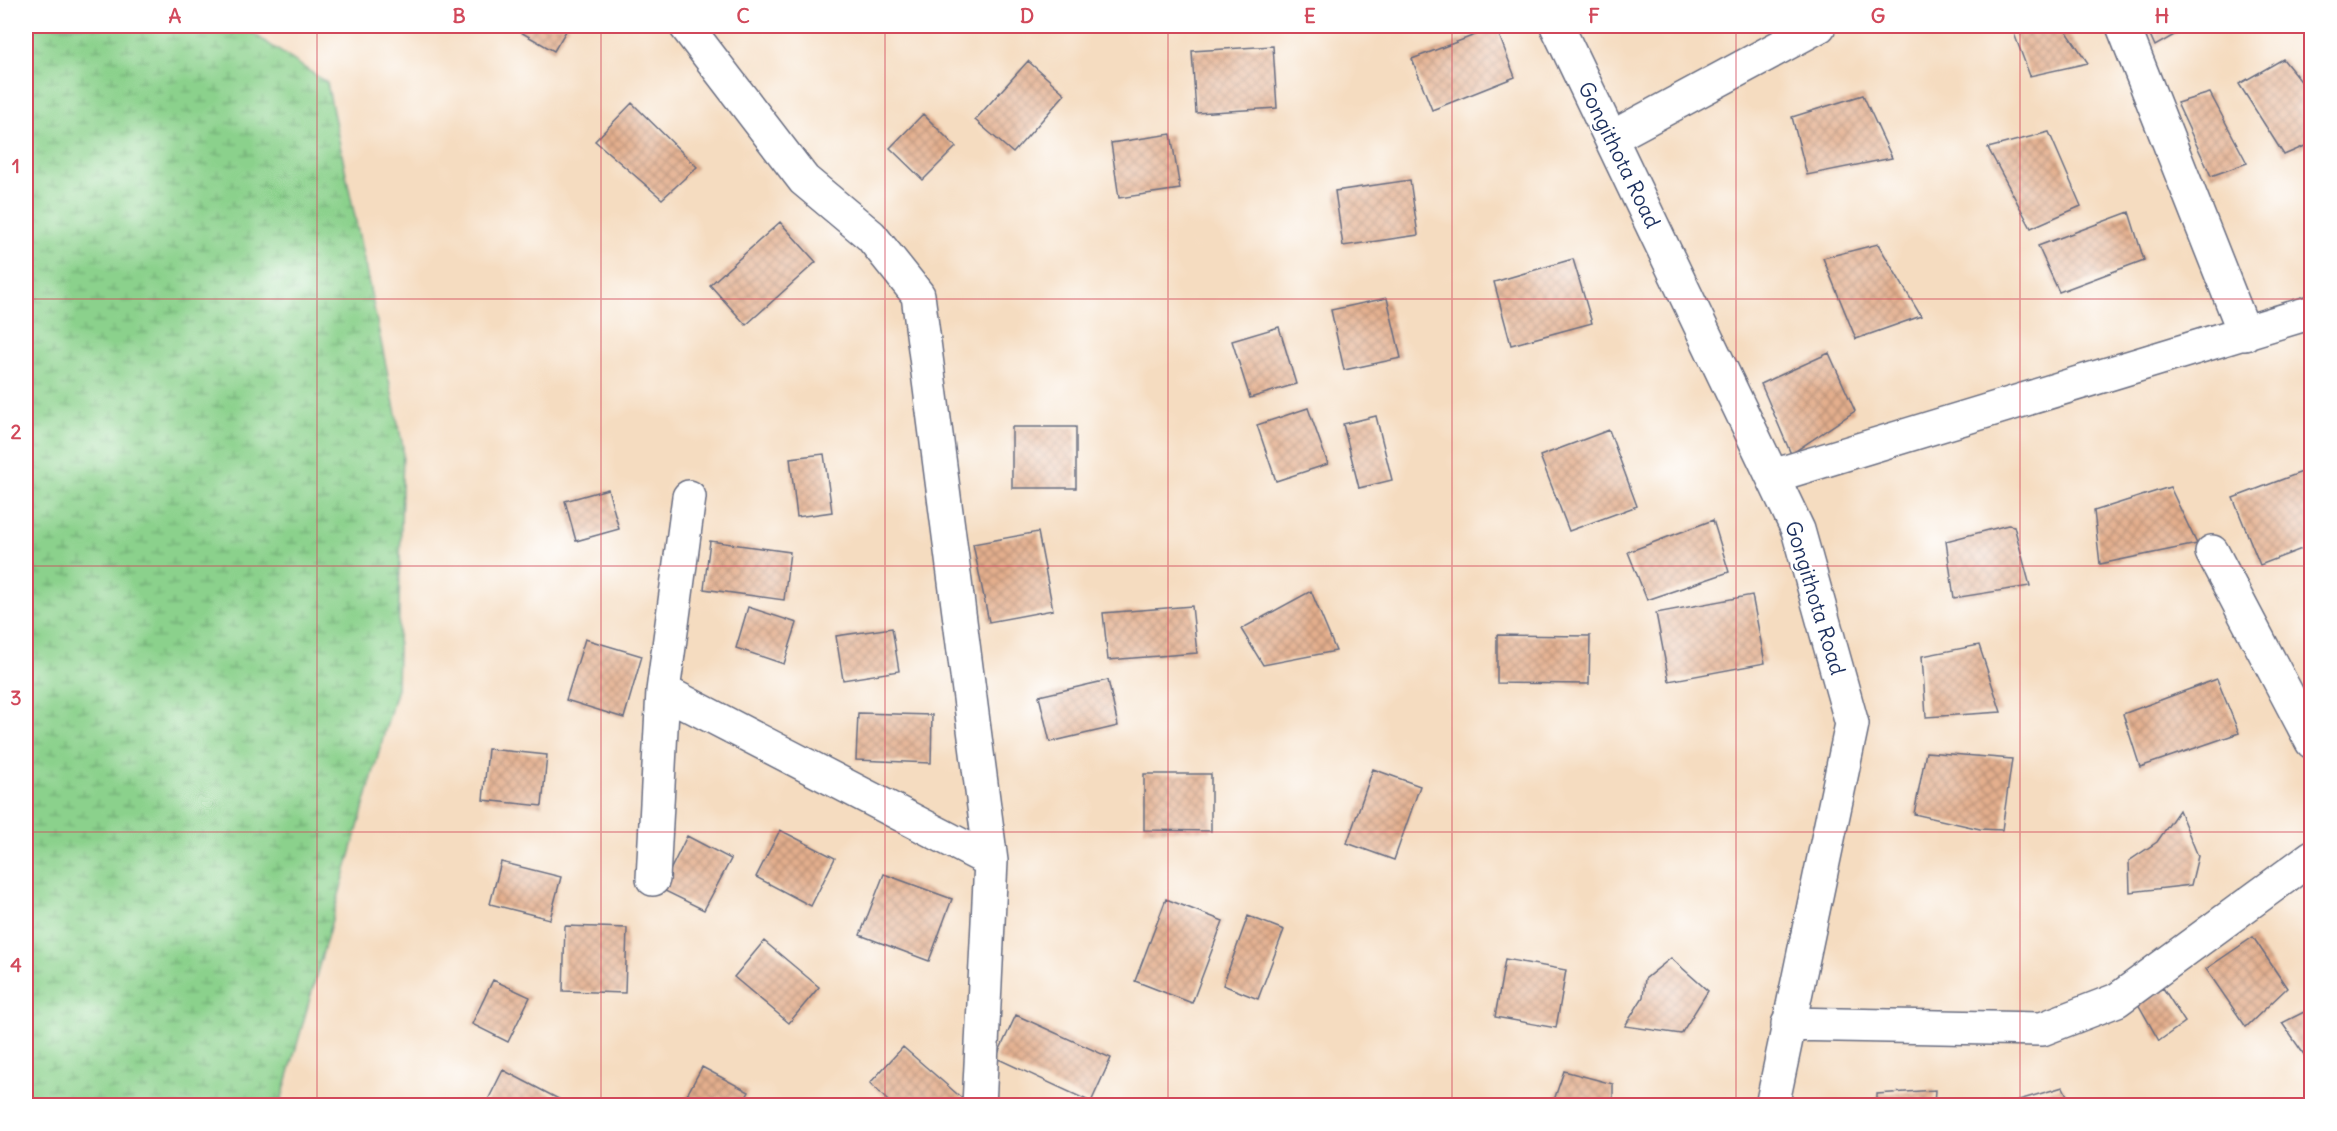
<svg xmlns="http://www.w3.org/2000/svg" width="2337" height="1131" viewBox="0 0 2337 1131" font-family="Delius,sans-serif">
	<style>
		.wetland { fill: url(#wetland-marsh); stroke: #538075; stroke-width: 1.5 }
		.building { fill: url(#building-cross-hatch) }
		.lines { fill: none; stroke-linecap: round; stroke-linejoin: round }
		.minor-casing { stroke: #676c80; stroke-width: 36 }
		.minor { stroke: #fff; stroke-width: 33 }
		.grid { fill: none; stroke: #d1495b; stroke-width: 1.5; stroke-opacity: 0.55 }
		.labels { text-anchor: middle; stroke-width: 5; stroke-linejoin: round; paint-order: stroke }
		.street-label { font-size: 21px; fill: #1b2f5e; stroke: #fff }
		.neatline { fill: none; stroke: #d1495b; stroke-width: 2 }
		.grid-label { font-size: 20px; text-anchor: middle; font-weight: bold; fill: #d1495b }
	</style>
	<defs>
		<pattern id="wetland-marsh" width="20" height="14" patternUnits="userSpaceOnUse" patternTransform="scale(1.5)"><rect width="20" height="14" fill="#8bd18c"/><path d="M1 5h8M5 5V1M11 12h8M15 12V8" fill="none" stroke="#71aa76"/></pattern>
		<pattern id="building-cross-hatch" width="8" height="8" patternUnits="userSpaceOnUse" patternTransform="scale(1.5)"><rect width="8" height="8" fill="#e4af8d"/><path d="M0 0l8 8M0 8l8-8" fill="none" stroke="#b88f76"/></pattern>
	</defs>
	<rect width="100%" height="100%" fill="#fff"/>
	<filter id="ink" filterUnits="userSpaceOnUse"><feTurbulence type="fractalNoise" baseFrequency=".0167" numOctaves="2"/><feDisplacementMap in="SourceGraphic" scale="12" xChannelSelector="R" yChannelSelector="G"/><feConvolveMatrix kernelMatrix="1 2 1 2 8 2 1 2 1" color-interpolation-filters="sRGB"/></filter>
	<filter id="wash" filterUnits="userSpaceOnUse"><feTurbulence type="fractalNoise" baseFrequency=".008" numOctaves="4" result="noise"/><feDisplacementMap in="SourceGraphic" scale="24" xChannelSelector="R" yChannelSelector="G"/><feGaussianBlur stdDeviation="1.35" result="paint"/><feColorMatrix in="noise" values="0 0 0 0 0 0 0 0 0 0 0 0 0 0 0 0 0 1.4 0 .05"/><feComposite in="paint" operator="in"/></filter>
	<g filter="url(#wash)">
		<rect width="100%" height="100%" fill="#f5dcc0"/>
		<!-- wetland -->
		<path class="wetland" d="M 26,26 L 242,26 L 327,83 L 403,447 L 397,688 L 280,1105 L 26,1105 Z"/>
		<g id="blocks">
			<!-- building -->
			<path class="building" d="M 520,26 L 569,26 L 554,51 L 517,30 Z
				M 2017,26 L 2063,26 L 2088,63 L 2030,76 L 2012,28 Z
				M 2146,26 L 2190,26 L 2155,46 Z
				M 1496,27 L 1515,77 L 1432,110 L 1412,59 Z
				M 1273,46 L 1277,108 L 1196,113 L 1192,51 Z
				M 2283,59 L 2312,95 L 2312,143 L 2284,155 L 2239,84 Z
				M 1028,61 L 1065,94 L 1013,153 L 975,120 Z
				M 2210,93 L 2247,163 L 2211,176 L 2177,103 Z
				M 1863,95 L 1892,158 L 1807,175 L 1792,117 Z
				M 632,103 L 697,167 L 662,199 L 595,141 Z
				M 923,114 L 956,147 L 923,180 L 890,148 Z
				M 2049,132 L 2081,206 L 2031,228 L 1988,148 Z
				M 1171,134 L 1180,189 L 1119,198 L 1111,143 Z
				M 1410,180 L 1418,235 L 1343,246 L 1335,191 Z
				M 2129,212 L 2144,260 L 2059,292 L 2038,246 Z
				M 780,222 L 816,262 L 746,325 L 710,285 Z
				M 1878,244 L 1921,316 L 1856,339 L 1823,258 Z
				M 1573,259 L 1592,323 L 1511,345 L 1494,282 Z
				M 1387,298 L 1401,358 L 1344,370 L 1331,310 Z
				M 1279,327 L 1296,384 L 1250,398 L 1232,341 Z
				M 1829,353 L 1855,411 L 1791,454 L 1761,384 Z
				M 1308,408 L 1328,464 L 1276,481 L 1257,425 Z
				M 1376,416 L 1392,480 L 1359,488 L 1343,424 Z
				M 1012,427 L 1076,427 L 1076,488 L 1012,488 Z
				M 1609,430 L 1637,506 L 1569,531 L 1540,456 Z
				M 824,454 L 832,512 L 797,517 L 790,458 Z
				M 2302,472 L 2311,474 L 2312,476 L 2312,545 L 2260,565 L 2233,498 Z
				M 2170,487 L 2197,544 L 2100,564 L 2094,511 Z
				M 608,489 L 619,529 L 576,541 L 565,501 Z
				M 1713,520 L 1729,572 L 1647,600 L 1628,552 Z
				M 2008,525 L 2014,526 L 2030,586 L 1954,598 L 1946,541 Z
				M 1038,532 L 1053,610 L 989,622 L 973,544 Z
				M 710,541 L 790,552 L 784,600 L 704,589 Z
				M 1311,591 L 1336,651 L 1263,665 L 1241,629 Z
				M 1752,595 L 1765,663 L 1669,681 L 1656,613 Z
				M 1192,606 L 1197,653 L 1108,660 L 1103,613 Z
				M 748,607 L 797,623 L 784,664 L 736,648 Z
				M 892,628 L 899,671 L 843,680 L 836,636 Z
				M 1497,635 L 1590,636 L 1589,684 L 1497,683 Z
				M 585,639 L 642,656 L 624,718 L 566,700 Z
				M 1979,645 L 2001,712 L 1926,717 L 1922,656 Z
				M 2217,679 L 2239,733 L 2140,767 L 2123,714 Z
				M 1108,680 L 1118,726 L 1050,742 L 1039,696 Z
				M 858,713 L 932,715 L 931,763 L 856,760 Z
				M 488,749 L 547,755 L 542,806 L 483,800 Z
				M 1926,752 L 2012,759 L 2002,830 L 1980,829 L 1914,814 Z
				M 1373,769 L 1420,786 L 1394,860 L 1347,843 Z
				M 1144,774 L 1211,774 L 1211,831 L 1144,830 Z
				M 2179,810 L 2198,856 L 2191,885 L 2130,892 L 2129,861 L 2157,842 Z
				M 780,830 L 835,858 L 811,906 L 756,877 Z
				M 687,836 L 731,859 L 704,910 L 661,889 Z
				M 501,862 L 561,877 L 550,919 L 490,904 Z
				M 884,874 L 952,899 L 929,961 L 860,935 Z
				M 1166,899 L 1223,921 L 1192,1003 L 1135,981 Z
				M 1248,916 L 1284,930 L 1258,999 L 1223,985 Z
				M 565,926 L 627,928 L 625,993 L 563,991 Z
				M 2253,937 L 2287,988 L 2246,1027 L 2206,969 Z
				M 764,941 L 819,987 L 789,1023 L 734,977 Z
				M 1671,958 L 1708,991 L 1681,1034 L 1625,1026 L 1643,997 L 1645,979 Z
				M 1505,959 L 1566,970 L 1556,1028 L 1495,1017 Z
				M 493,980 L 530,997 L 508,1042 L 472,1024 Z
				M 2163,988 L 2185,1022 L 2159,1041 L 2137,1002 Z
				M 2312,1008 L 2312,1066 L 2282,1023 Z
				M 1016,1015 L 1111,1058 L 1091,1102 L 996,1058 Z
				M 903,1047 L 964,1100 L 959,1106 L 893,1106 L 870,1083 Z
				M 702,1067 L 749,1092 L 741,1106 L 681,1106 Z
				M 503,1070 L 572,1106 L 485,1106 Z
				M 1564,1071 L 1613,1084 L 1613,1106 L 1552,1106 Z
				M 2063,1087 L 2072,1106 L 2011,1106 L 2009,1103 Z
				M 1935,1090 L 1934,1106 L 1877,1106 L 1877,1094 Z"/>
		</g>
	</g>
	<g filter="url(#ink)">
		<use href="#blocks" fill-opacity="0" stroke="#676c80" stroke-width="1.5"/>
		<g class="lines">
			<defs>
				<path id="minor" d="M 686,26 L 804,180 L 871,236 L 918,295 L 991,861 L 979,1106
					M 1557,26 L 1798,530 L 1852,724 L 1772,1106
					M 2123,26 L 2245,334
					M 1611,138 L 1819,26
					M 1773,476 L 2312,312
					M 2212,552 L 2312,742
					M 663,691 L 991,861
					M 653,879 L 663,691 L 689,497
					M 1788,1024 L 2042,1029 L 2117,1000 L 2312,857"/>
			</defs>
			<!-- minor casing -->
			<use href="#minor" class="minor-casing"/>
			<!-- minor -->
			<use href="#minor" class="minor"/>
		</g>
	</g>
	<!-- grid -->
	<path class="grid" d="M 317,26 L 317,1106M 601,26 L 601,1106M 885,26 L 885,1106M 1168,26 L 1168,1106M 1452,26 L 1452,1106M 1736,26 L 1736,1106M 2020,26 L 2020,1106M 26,299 L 2312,299M 26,566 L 2312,566M 26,832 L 2312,832"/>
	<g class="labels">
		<!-- street labels -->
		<g class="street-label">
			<text transform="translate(1619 155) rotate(64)" y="7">Gongithota Road</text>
			<text transform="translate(1815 598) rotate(73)" y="7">Gongithota Road</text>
		</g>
	</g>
	<!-- margin -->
	<rect width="2337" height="1131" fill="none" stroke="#fff" stroke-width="66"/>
	<rect x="33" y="33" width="2271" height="1065" class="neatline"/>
	<g class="grid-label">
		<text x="175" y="23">A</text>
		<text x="459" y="23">B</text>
		<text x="743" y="23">C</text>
		<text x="1027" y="23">D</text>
		<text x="1310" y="23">E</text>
		<text x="1594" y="23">F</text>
		<text x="1878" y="23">G</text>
		<text x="2162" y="23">H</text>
		<text x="16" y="173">1</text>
		<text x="16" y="439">2</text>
		<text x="16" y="705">3</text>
		<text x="16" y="972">4</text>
	</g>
</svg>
